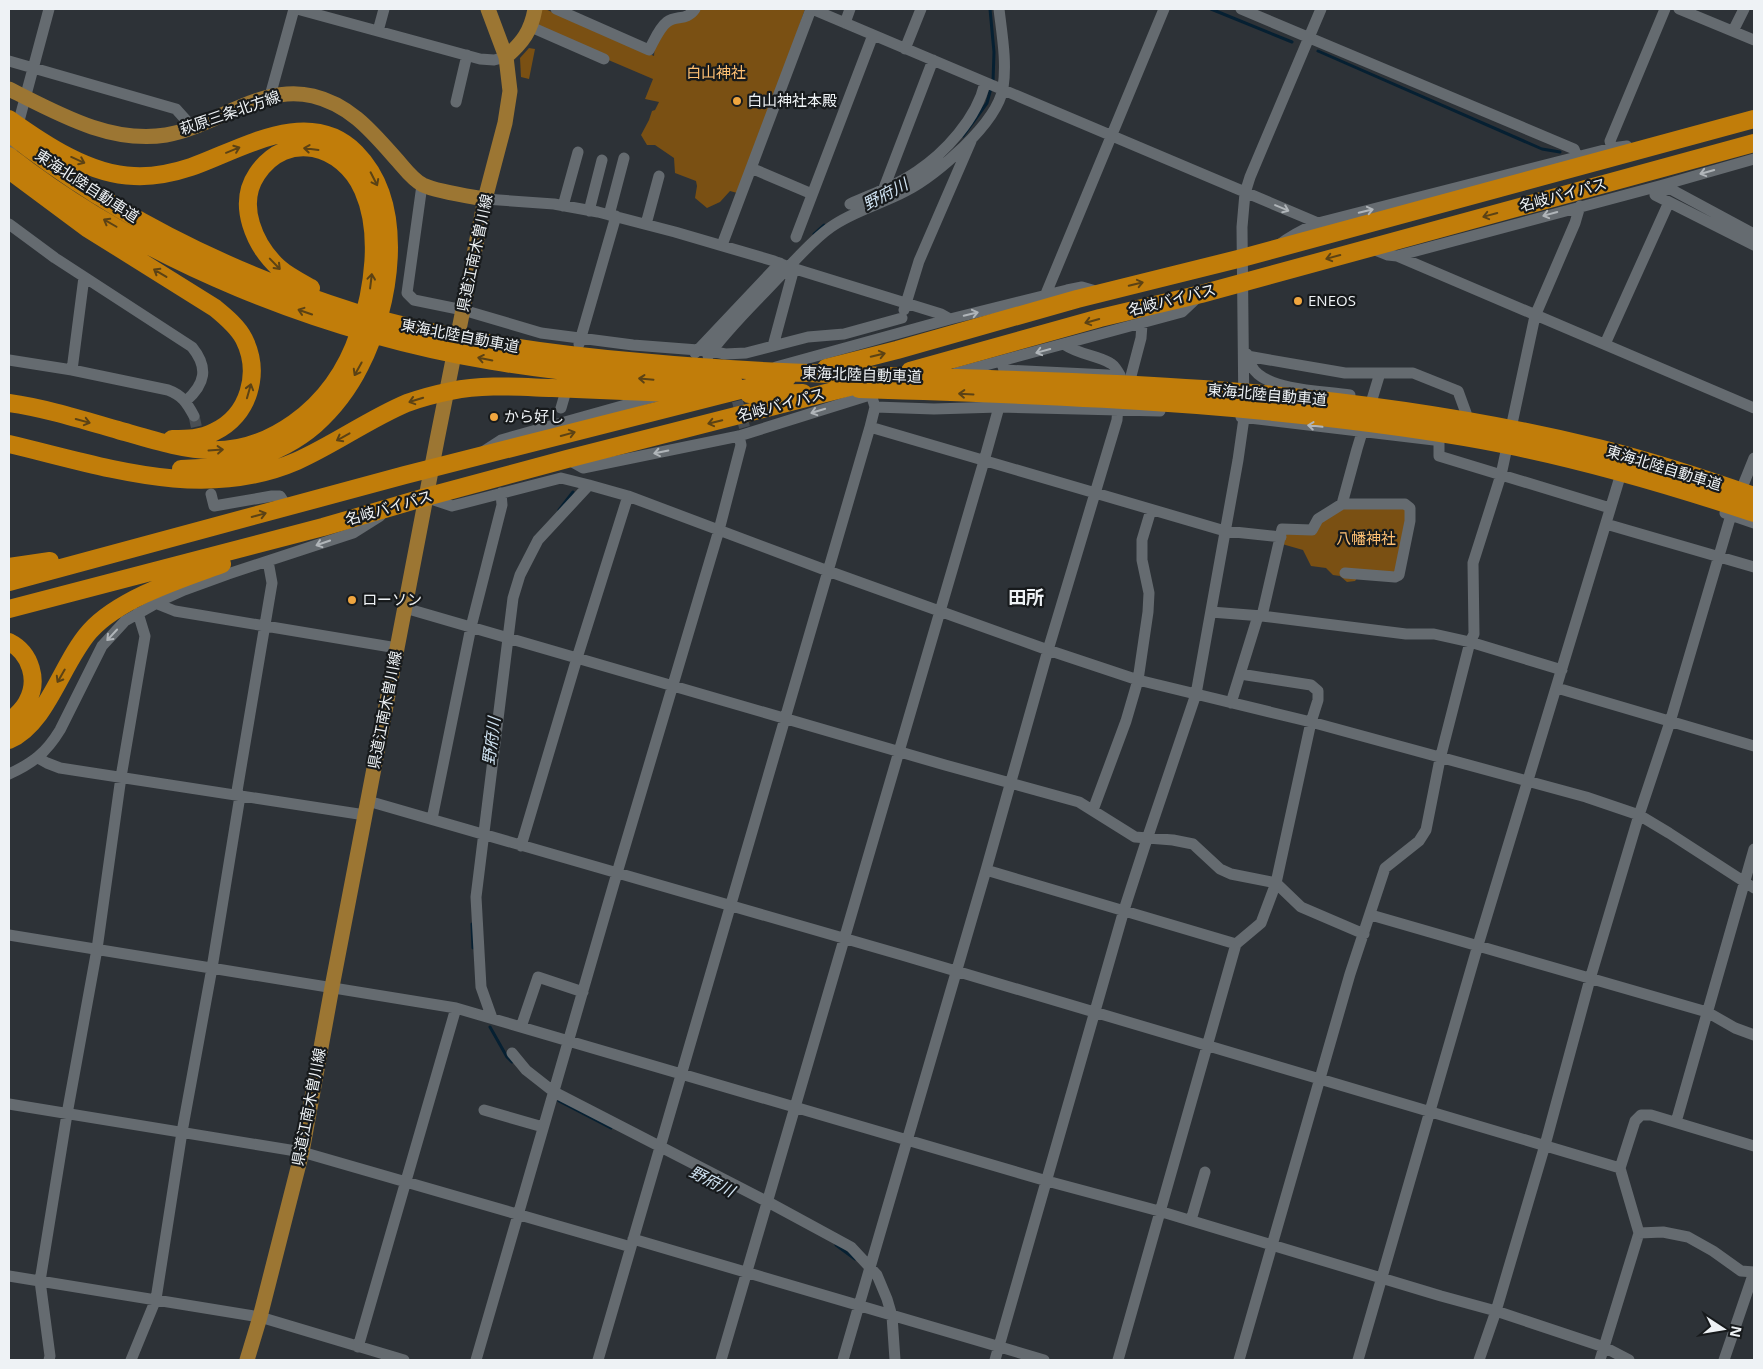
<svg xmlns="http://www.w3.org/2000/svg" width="1763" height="1369" viewBox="0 0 1763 1369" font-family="'Open Sans','Noto Sans JP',sans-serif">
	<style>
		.green { fill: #7a5013 }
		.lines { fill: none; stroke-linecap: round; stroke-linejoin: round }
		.stream { stroke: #062032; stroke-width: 3 }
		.minor-tunnel { stroke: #4a4f54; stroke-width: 11; stroke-dasharray: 11 5.5; stroke-linecap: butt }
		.minor { stroke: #656b70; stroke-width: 11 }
		.major { stroke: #9c7633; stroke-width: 15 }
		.highway { stroke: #c17d0a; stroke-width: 18 }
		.oneway { stroke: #5b4215 }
		.oneway2 { stroke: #b0b5b9 }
		.poi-dot { fill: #f0a63f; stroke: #171a1c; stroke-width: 2 }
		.labels { text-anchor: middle; stroke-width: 4.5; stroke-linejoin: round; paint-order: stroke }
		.park-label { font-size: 15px; fill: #ffc174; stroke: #171a1c }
		.poi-label { font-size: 15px; fill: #eef2f5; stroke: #171a1c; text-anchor: start }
		.street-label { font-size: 15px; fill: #eef2f5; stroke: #171a1c }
		.water-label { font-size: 16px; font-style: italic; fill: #d0e3f2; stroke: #171a1c }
		.quarter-label { font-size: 18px; font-weight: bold; fill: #eef2f5; stroke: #171a1c }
	</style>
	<rect width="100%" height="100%" fill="#2d3237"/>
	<!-- green -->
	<path class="green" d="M 535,9 L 545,9 L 654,56 L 655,43 L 669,25 L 693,9 L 805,9 L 741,194 L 730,191 L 720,202 L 707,208 L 695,198 L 697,186 L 696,181 L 675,173 L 674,158 L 655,145 L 647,145 L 641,135 L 649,120 L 652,111 L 655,110 L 659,102 L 645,99 L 653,79 L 531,27 Z
		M 529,48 L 535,49 L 529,79 L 521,77 L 520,58 Z
		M 1342,504 L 1411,508 L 1395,577 L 1361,573 L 1355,581 L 1347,582 L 1340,576 L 1333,575 L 1326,568 L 1311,566 L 1303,550 L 1282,544 L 1282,529 L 1312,530 Z"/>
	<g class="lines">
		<!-- stream -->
		<path class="stream" d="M 990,9 L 994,52 L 993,82
			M 1211,9 L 1292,42
			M 1318,51 L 1542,149 L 1560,152
			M 963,136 L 987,103 L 991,88
			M 814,234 L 824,225
			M 559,510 L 573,492
			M 472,924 L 473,948
			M 490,1027 L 507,1057 L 512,1062
			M 559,1101 L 611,1128
			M 836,1245 L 855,1259"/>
		<!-- minor-tunnel -->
		<path class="minor-tunnel" d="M 733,385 L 745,429
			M 194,416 L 200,443"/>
		<!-- minor -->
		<path class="minor" d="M 297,9 L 480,59 L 494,60 L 506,57
			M 556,9 L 649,50 C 654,41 659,28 667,22 C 676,15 687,21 695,9
			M 812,9 L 1318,223
			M 1241,9 L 1574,149 L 1577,157
			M 1679,9 L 1754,40
			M 845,23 L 850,9
			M 531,27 L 604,59
			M 378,31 L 384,9
			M 1733,31 L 1744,9
			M 905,49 L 921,9
			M 9,61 L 176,109 L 193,128
			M 270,96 L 294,9
			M 456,102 L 467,55
			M 1612,148 L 1610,141 L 1665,9
			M 9,158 L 49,9
			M 751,168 L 812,194
			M 422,185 L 407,293 L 414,300 L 463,310 L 541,333 L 633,345 L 711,351 L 725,354 L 746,353 L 808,337 L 844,334 L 902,318
			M 1663,185 L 1754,234
			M 884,188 L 933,60
			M 1668,189 L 1655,195 L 1754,245
			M 485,199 L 554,204 L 598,212 L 675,232 L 774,261 L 789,267 L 941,314 L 950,319
			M 850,204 C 872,194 896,186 916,172 C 945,153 977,118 985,83
			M 563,206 L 578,152
			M 589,211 L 602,160
			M 609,215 L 624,158
			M 9,224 L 55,258 L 192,347 C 209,368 205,384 186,401
			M 646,224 L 659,176
			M 796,237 L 873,35
			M 722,245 L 811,9
			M 1279,245 C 1291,235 1304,229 1318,223 L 1612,148 L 1627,146
			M 1370,248 L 1388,255 L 1397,256 L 1663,185 L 1754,159
			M 1397,256 L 1754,408
			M 1045,296 L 1164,9
			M 904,310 L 919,261 L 971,141
			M 579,344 L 616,216
			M 1605,344 L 1669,202
			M 773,346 L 794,268
			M 695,353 L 780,263
			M 1247,354 C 1249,362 1252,369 1258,374 C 1278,391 1325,391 1350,395
			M 708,356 C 729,327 755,303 779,277 C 796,260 811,241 831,227 C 853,211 882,204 906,191 C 936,175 997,124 1003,88 C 1007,62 1002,35 999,9
			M 1247,356 L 1345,373 L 1413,373 L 1458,391 L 1466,413
			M 9,360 L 72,370 L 168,390 C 182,395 187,403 194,416
			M 1002,363 L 1004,370 L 1108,375
			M 776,367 L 950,319 L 1067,290 L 1082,287 L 1099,292
			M 72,370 L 84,277
			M 956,373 L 1182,312 L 1200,295
			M 1131,376 L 1141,338 L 1142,324
			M 875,407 L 934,409 L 999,407 L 1160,411
			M 561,408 L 568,384
			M 1241,417 L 1434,440
			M 870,427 L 1225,531 L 1281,537
			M 1439,441 L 1439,456 L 1610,508
			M 484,451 L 501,440 L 654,397
			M 567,459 L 583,468 L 739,436 L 873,394
			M 211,494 L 214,506 L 272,496 L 280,496 L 287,507
			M 428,498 L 452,506 L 561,478 L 589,485 L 628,496 L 828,571 L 1048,650 L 1138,680 L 1311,722 L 1586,797 L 1639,815 L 1669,833 L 1754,888
			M 1342,504 L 1357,449 L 1380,373
			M 1725,513 L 1754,523
			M 1606,524 L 1754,567
			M 155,603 L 175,611 L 397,648
			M 405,608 L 945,765 L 1079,802 L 1135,837 L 1173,840 L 1193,844 L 1220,869 L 1231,874 L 1276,883 L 1311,722 L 1318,700 L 1318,691 L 1311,685 L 1240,674
			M 1211,612 L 1262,616 L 1406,634 L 1434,634 L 1470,642 L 1562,670
			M 1262,616 L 1282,529 L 1312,530 L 1318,519 L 1342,504 L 1405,504 L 1410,508 L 1410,521 L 1399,575 L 1395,577 L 1345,573
			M 1557,688 L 1754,746
			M 1231,703 L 1258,616
			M 38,758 L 47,763 L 60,768 L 365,815
			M 9,774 C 33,763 46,753 60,730 L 102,646 L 125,621 L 162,600 L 184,590 L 228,574 L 353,533 L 380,516
			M 368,801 L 902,955 L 1620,1168
			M 1093,810 L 1126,721 L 1138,680 L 1148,612 L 1149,593 L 1142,560 L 1142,540 L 1151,510
			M 432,819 L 471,627 L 502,505 L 501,493
			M 521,846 L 577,658 L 628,496
			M 986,870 L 1236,944
			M 1371,915 L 1707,1012 L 1735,1028 L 1754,1035
			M 9,935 L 456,1008 L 1047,1181 L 1159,1211 L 1441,1296 L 1496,1311 L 1604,1347 L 1629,1360
			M 492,1018 L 481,987 L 476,897 L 513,598 L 520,575 L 538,540 L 589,485
			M 521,1027 L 538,977 L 583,992
			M 512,1053 L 526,1070 L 554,1092 L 768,1202 L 851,1247 L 877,1275 L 887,1299 L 892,1316 L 895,1360
			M 9,1104 L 302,1152 L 631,1247
			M 484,1110 L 543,1127
			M 1676,1122 L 1754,849
			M 1191,1220 L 1205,1172
			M 1639,1233 L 1663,1232 L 1688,1237 L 1713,1251 L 1741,1271 L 1754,1272
			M 633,1239 L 1044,1360
			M 9,1276 L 260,1317 L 404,1360
			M 358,1347 L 456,1008
			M 49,1360 L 50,1356 L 40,1281 L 67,1114 L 97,949 L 121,777 L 145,636 L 138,613
			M 131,1360 L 156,1299 L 182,1132 L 212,968 L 240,796 L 237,791 L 272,583 L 268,561
			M 476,1360 L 617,873 L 719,530 L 741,445 L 739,436
			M 598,1360 L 870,427 L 875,407 L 871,394
			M 721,1360 L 984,461 L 999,407 L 1004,370
			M 843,1360 L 986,870 L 1048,650 L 1117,420 L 1120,375 C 1117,371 1115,365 1110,363 C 1097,355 1080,355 1065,345
			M 995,1360 L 1124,910 L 1147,839 L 1196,694 L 1238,460 L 1244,418 L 1242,227 L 1245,193 L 1250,177 L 1321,9
			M 1118,1360 L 1236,944 L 1261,923 L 1276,883 L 1301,907 L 1364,934
			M 1239,1360 L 1350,974 L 1385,868 L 1419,841 L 1426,830 L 1440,759 L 1470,642 L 1474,634 L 1473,563 L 1501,475 L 1535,316 L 1575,223 L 1580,206
			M 1358,1360 L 1478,945 L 1619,480
			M 1479,1360 L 1496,1311 L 1545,1145 L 1590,979 L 1639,815 L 1670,722 L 1731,515 L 1754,458
			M 1600,1360 L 1639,1233 L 1620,1168 L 1635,1121 L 1641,1115 L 1651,1115 L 1754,1146
			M 1724,1360 L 1754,1272"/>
		<!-- major -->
		<path class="major" d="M 506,57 C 523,42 531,31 535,9
			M 9,89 C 57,113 110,144 166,135 C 215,127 261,83 313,96 C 351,105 373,133 398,161 C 405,169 413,180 423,185 C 438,192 468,196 485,199
			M 247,1360 L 260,1317 L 302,1152 L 332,987 L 437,440 L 485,199 L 505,123 L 510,91 L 506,57 L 488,9"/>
		<!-- highway -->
		<path class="highway" d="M 9,119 C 44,144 90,175 134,176 C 154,177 173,173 191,167 C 240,150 309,105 356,153 C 408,206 390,307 360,366 C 349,388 333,409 315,425 C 278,457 228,468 181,469
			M 9,133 C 111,214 230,273 354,312 C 446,340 544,354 640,362 C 827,380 1015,375 1203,389 C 1336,399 1468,416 1598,448 C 1651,461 1703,478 1754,496
			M 9,156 C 145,262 322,332 492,361 C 572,374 654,381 735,385
			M 9,170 L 87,228 L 215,308 C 226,317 238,327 244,339 C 261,373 249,416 214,432 C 201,439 187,439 172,439
			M 826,368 L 897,350 L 1077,299 L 1242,258 L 1754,119
			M 910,371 L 1100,318 L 1201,294 L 1754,143
			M 859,389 C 1021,394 1185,400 1346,420 C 1403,427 1461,435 1517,447 C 1598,464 1676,487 1754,513
			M 749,394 L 803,393
			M 9,403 C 45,408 83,420 118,430 C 184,449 232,467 294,423 C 325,401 347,369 359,333 C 373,290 382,233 363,190 C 343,145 287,129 257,174 C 236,205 255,246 279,268 C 288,276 300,282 311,288
			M 9,444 C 103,466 203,502 297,461 C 335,444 369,419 407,403 C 421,398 436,394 451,391 C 484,384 519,387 552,388 C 600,390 648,392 696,394
			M 9,567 L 50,561
			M 9,582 L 405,475 L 787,378
			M 9,609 L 323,527 L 426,497 L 567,459 L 873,381
			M 9,642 C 31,653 39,681 27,702 C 23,710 16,716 9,722
			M 9,740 C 47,724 62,662 90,631 C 120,598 181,579 222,564"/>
	</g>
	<!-- one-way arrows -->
	<defs><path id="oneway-shaft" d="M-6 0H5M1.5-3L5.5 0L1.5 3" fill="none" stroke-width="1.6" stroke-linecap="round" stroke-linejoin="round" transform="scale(1.25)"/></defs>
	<g class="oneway">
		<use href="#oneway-shaft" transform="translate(311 149) rotate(-173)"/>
		<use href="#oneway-shaft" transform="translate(233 150) rotate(-22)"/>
		<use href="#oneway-shaft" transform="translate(78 160) rotate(24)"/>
		<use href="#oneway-shaft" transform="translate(374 179) rotate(63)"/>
		<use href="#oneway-shaft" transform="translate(1490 215) rotate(165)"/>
		<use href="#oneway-shaft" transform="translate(110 223) rotate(-150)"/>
		<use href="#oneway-shaft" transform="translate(1333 257) rotate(165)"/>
		<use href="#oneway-shaft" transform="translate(275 264) rotate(46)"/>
		<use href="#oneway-shaft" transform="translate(160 273) rotate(-149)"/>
		<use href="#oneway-shaft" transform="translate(371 281) rotate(-83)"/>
		<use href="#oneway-shaft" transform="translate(1136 284) rotate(-14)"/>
		<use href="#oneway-shaft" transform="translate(305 312) rotate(-161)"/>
		<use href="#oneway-shaft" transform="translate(1092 321) rotate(164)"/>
		<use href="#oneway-shaft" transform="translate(878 355) rotate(-14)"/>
		<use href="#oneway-shaft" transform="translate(485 359) rotate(-169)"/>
		<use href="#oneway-shaft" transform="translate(358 369) rotate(119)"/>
		<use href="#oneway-shaft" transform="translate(646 379) rotate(-175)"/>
		<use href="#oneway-shaft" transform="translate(249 391) rotate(-74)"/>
		<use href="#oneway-shaft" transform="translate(966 394) rotate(-177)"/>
		<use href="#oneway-shaft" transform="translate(416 400) rotate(163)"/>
		<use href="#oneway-shaft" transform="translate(83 421) rotate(15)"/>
		<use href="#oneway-shaft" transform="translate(715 422) rotate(166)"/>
		<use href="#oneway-shaft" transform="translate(568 434) rotate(-15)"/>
		<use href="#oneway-shaft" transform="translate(343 437) rotate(151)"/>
		<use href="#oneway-shaft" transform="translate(216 450) rotate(-4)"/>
		<use href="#oneway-shaft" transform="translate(259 515) rotate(-15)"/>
		<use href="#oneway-shaft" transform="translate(61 676) rotate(120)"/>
	</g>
	<g class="oneway2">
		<use href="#oneway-shaft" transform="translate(1707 172) rotate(164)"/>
		<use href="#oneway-shaft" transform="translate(1282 208) rotate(23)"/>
		<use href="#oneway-shaft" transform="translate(1366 211) rotate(-14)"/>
		<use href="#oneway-shaft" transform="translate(1550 214) rotate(165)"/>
		<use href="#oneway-shaft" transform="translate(971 314) rotate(-14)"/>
		<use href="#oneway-shaft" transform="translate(1043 351) rotate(165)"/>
		<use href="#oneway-shaft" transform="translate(818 411) rotate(163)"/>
		<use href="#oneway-shaft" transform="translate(1315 426) rotate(-174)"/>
		<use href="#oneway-shaft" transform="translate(661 452) rotate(168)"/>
		<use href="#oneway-shaft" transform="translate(323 543) rotate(161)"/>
		<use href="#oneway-shaft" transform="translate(112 635) rotate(133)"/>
	</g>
	<!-- markers -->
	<g class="poi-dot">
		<circle cx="737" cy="101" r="5"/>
		<circle cx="1298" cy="301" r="5"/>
		<circle cx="494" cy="417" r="5"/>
		<circle cx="352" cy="600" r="5"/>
	</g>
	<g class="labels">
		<!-- park labels -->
		<g class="park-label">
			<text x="716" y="78">白山神社</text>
			<text x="1366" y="544">八幡神社</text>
		</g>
		<!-- poi labels -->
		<g class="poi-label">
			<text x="747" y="106">白山神社本殿</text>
			<text x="1308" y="306">ENEOS</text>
			<text x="504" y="422">から好し</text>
			<text x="362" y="605">ローソン</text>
		</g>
		<!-- street labels -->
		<g class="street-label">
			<text transform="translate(230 113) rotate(-19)" y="5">萩原三条北方線</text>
			<text transform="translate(87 186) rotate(33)" y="5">東海北陸自動車道</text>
			<text transform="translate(1563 195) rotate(-15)" y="5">名岐バイパス</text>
			<text transform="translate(475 253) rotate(-78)" y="5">県道江南木曽川線</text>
			<text transform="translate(1172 300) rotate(-14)" y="5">名岐バイパス</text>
			<text transform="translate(460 336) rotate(11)" y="5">東海北陸自動車道</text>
			<text transform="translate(862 375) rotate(2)" y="5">東海北陸自動車道</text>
			<text transform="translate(1267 395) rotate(5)" y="5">東海北陸自動車道</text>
			<text transform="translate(781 405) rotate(-15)" y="5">名岐バイパス</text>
			<text transform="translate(1664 468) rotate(17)" y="5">東海北陸自動車道</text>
			<text transform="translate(389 508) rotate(-16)" y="5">名岐バイパス</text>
			<text transform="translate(385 710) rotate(-79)" y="5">県道江南木曽川線</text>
			<text transform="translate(309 1107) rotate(-79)" y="5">県道江南木曽川線</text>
		</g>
		<!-- water labels -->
		<g class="water-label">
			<text transform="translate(885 194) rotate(-28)" y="6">野府川</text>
			<text transform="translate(491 741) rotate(-83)" y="6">野府川</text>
			<text transform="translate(712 1181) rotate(27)" y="6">野府川</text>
		</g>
		<!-- quarter labels -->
		<g class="quarter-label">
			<text x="1026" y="604">田所</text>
		</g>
	</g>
	<!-- border -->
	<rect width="1763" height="1369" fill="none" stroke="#eef2f5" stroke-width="20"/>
	<!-- north arrow -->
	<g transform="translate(1723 1329) rotate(102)" stroke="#171a1c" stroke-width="4" paint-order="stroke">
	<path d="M0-4L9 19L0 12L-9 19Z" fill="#eef2f5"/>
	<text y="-8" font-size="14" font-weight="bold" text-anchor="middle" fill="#eef2f5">N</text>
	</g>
</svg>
